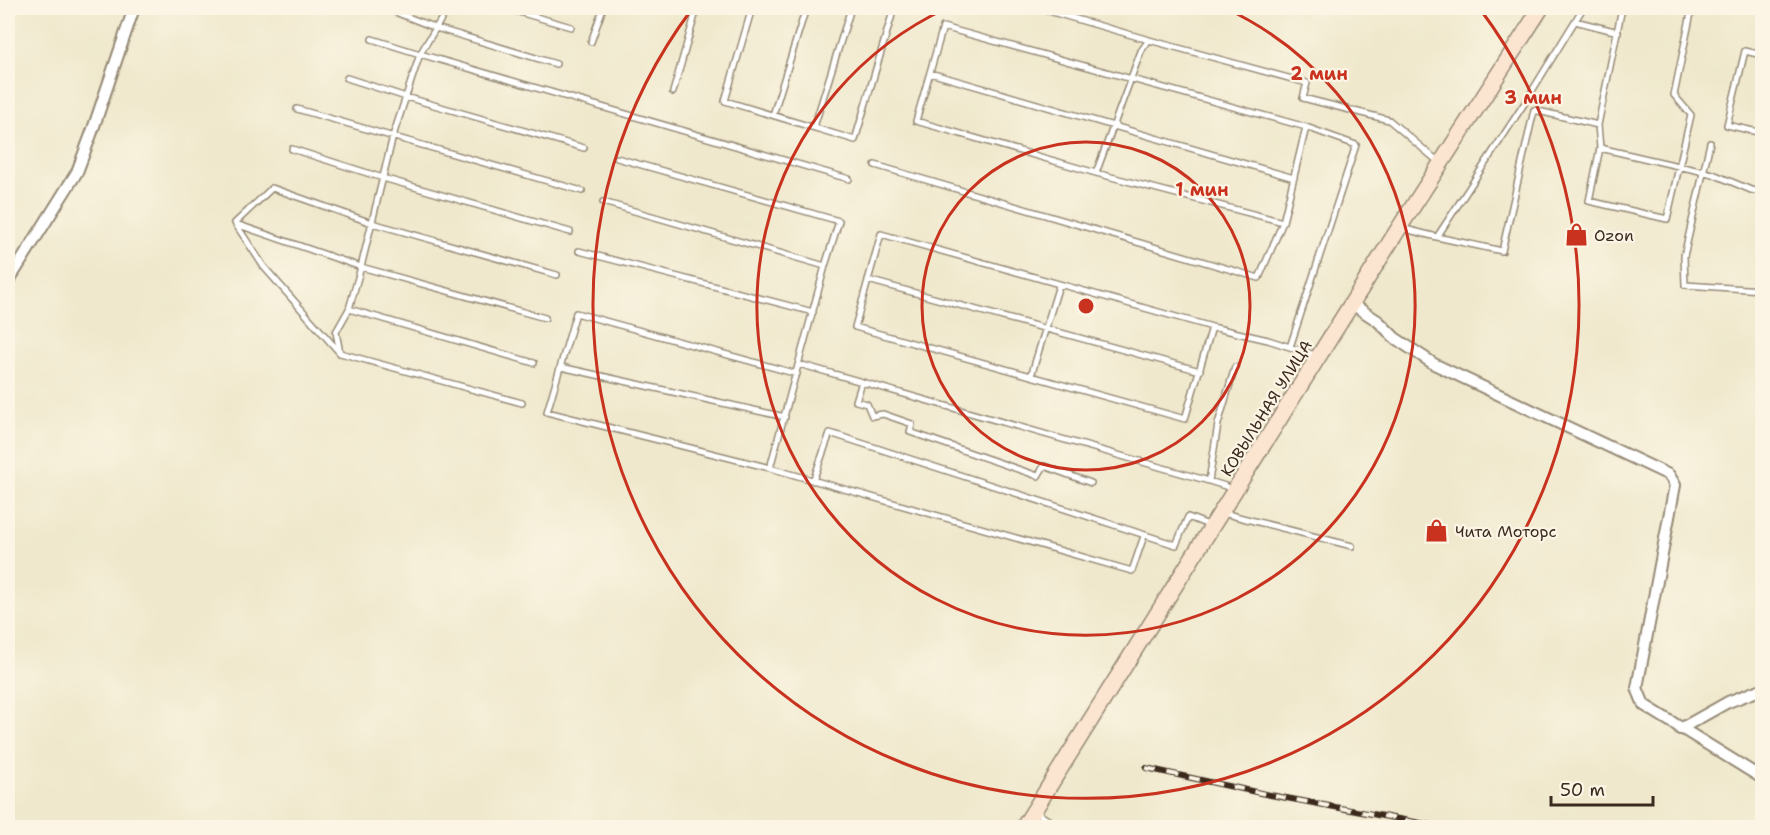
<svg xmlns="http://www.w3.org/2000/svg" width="1770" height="835" viewBox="0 0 1770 835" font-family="'Shantell Sans',sans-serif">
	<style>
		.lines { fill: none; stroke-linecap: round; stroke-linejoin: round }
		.service-casing { stroke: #958975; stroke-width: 8 }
		.minor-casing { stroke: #958975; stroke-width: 14 }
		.secondary-casing { stroke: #958975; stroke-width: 18 }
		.service { stroke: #fff; stroke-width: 5 }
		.minor { stroke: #fff; stroke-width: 10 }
		.secondary { stroke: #fce5d0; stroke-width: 15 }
		.rail-casing { stroke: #3b2a1e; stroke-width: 6 }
		.rail { stroke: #fcf5e5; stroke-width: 4; stroke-dasharray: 11; stroke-linecap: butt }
		.ring { fill: none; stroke: #c8321e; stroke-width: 3 }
		.labels { text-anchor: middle; stroke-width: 4.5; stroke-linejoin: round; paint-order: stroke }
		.poi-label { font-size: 16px; fill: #3b2a1e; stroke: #fcf5e5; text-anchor: start }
		.street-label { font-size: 16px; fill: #3b2a1e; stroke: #fcf5e5 }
		.centre { fill: #c8321e; stroke: #fcf5e5; stroke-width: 3 }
		.ring-label { font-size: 18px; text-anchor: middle; font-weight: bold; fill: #c8321e; stroke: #fcf5e5; stroke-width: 4.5; stroke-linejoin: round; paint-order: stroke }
	</style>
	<rect width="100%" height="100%" fill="#fcf5e5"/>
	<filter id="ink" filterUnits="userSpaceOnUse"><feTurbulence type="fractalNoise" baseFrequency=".0167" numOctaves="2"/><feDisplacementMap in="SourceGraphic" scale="12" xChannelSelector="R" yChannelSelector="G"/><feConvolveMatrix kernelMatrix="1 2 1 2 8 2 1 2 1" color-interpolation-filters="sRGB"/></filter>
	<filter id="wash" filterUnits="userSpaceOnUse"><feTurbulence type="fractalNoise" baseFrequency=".008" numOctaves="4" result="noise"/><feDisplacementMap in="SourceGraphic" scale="24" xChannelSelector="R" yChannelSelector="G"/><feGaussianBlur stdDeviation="1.35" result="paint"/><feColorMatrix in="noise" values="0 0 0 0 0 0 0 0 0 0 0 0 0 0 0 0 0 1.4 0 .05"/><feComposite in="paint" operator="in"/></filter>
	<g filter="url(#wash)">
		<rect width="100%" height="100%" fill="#efe8cc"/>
	</g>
	<g filter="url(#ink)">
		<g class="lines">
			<defs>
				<path id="service" d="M 385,8 L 436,28 L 556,64
					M 505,8 L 571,27
					M 752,8 L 725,101 L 855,140 L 894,8
					M 1038,8 L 1149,40 L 1307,83 L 1303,98 L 1389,120 L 1440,163
					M 1622,8 L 1598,125 L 1600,148 L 1589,201 L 1667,219 L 1691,115 L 1674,95 L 1692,8
					M 1575,21 L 1618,32
					M 372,39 L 420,54 L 849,179
					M 591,42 L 603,8
					M 1762,55 L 1745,51 L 1727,125 L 1762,133
					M 930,73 L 1294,178
					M 347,78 L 406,97 L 584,148
					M 673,92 L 697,8
					M 297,109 L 582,191
					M 773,115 L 806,8
					M 814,127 L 851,8
					M 1710,143 L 1684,256 L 1685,285 L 1762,290
					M 1600,148 L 1713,174 L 1751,190 L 1762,192
					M 292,149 L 383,178 L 570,232
					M 617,158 L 839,221 L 825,266 L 770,468
					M 875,165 L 1259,278 L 1283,222 L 1306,127
					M 1096,173 L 1141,51 L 1149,40
					M 603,202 L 825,266
					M 1283,222 L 1096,173 L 916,121 L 943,27 L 1306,127 L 1356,145 L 1290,347
					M 235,223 L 264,267 L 340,353 L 522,403
					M 235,223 L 272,188 L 372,223 L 557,275
					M 236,224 L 361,267 L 545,318
					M 1401,228 L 1437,237 L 1524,104 L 1583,8
					M 1437,237 L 1502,251 L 1534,110 L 1598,125
					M 579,251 L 813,312
					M 868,280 L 1200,371
					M 349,309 L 534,363
					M 1212,327 L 1185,419 L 855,327 L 881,234 L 1212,327 L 1268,340 L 1318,356
					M 340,353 L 336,332 L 349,309 L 361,267 L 393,136 L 420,54 L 448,8
					M 799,364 L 1209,481 L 1225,486 L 1233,491
					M 561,367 L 785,417
					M 797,374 L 576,313 L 547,412 L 770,468 L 1132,571 L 1144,536
					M 1031,376 L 1059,285
					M 862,382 L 856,401 L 867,404 L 872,416 L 883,414 L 912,424 L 910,432 L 1038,476 L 1044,466 L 1091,483
					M 813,481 L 830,433 L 1176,545 L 1188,517 L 1211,526
					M 1209,481 L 1218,424 L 1235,367
					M 1223,513 L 1352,546
					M 1035,812 L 1061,828"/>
				<path id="minor" d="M 8,282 L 77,172 L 92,132 L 134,8
					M 1352,304 L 1378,321 L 1395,338 L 1434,364 L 1669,475 L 1675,485 L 1637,688 L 1644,705 L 1762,778
					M 1680,729 L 1728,702 L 1762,689"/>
				<path id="secondary" d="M 1023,828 L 1399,228 L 1541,8"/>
			</defs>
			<!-- service casing -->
			<use href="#service" class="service-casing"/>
			<!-- minor casing -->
			<use href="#minor" class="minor-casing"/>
			<!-- secondary casing -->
			<use href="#secondary" class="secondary-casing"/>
			<!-- service -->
			<use href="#service" class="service"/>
			<!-- minor -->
			<use href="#minor" class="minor"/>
			<!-- secondary -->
			<use href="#secondary" class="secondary"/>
			<defs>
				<path id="rail" d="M 1146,768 L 1265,794 L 1447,828"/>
			</defs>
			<!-- rail casing -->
			<use href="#rail" class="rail-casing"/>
			<!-- rail -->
			<use href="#rail" class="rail"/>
		</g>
	</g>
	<!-- distance rings -->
	<g class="ring">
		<circle cx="1086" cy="306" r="164"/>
		<path d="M1225 8A329 329 0 1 1 947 8"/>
		<path d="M1480 9A493 493 0 1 1 692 9"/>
	</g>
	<!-- icons -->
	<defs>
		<symbol id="shop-bare" viewBox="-9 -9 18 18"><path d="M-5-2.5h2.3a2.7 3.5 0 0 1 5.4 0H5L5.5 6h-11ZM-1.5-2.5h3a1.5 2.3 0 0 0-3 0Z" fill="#c8321e" stroke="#fcf5e5" stroke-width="2.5" paint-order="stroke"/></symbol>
	</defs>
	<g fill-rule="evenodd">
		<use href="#shop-bare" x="1560" y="218" width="33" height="33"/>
		<use href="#shop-bare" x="1420" y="514" width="33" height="33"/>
	</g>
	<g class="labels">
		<!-- poi labels -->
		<g class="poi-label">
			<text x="1594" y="241">Ozon</text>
			<text x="1455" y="537">Чита Моторс</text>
		</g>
		<!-- street labels -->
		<g class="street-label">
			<text transform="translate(1266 408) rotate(-58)" y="6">КОВЫЛЬНАЯ УЛИЦА</text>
		</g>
	</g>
	<circle cx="1086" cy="306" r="9" class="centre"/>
	<g class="ring-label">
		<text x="1319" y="80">2 мин</text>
		<text x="1533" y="104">3 мин</text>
		<text x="1202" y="196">1 мин</text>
	</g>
	<!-- margin -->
	<rect width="1770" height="835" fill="none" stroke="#fcf5e5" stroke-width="30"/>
	<!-- scale -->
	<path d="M1551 796v9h102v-9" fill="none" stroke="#3b2a1e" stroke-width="3"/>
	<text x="1560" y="796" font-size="18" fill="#3b2a1e" stroke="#fcf5e5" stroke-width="4.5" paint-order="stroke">50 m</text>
</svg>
